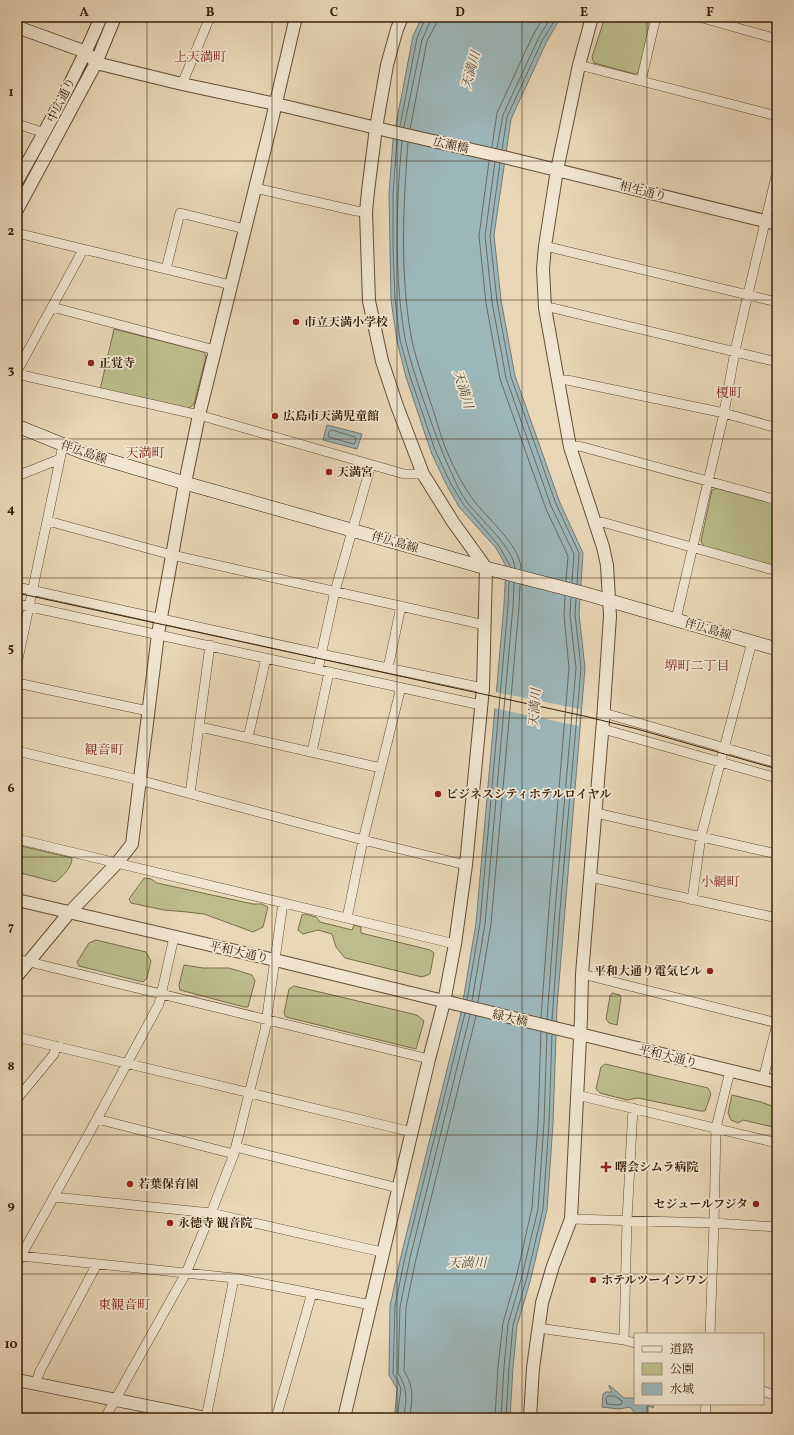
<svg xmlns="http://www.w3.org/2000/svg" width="794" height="1435" viewBox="0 0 794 1435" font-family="Vollkorn,'Noto Serif JP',serif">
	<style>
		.green { fill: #bcbd8b; stroke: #7a6d49 }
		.water { fill: #9cb7b9; stroke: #747972 }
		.pier { fill: #e9d7b8 }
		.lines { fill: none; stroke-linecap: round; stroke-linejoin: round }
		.shore { stroke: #6a6a60; stroke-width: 1 }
		.minor-casing { stroke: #644c33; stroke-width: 10 }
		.tertiary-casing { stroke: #644c33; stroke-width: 14 }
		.secondary-casing { stroke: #381d07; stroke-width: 14 }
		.minor { stroke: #f1e5d1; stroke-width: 9 }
		.tertiary { stroke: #f1e5d1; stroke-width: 12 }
		.secondary { stroke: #f1e5d1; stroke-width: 13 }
		.tram { stroke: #381d07; stroke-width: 1 }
		.grid { fill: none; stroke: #381d07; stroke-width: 1; stroke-opacity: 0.55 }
		.poi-dot { fill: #8f2418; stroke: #f1e5d1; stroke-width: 1.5 }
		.labels { text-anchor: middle; stroke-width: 3.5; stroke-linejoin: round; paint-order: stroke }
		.street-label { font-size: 12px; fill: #381d07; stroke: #f1e5d1 }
		.poi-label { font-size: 12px; font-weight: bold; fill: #381d07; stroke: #f1e5d1; text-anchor: start }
		.neighbourhood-label { font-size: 13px; fill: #7a1f14; stroke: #f1e5d1 }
		.water-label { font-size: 13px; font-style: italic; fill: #564b3c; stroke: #f1e5d1 }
		.neatline { fill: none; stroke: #381d07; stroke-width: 1.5 }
		.grid-label { font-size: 13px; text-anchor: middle; font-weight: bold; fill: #381d07 }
	</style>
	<rect width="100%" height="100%" fill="#e9d7b8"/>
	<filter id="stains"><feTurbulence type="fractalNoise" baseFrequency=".005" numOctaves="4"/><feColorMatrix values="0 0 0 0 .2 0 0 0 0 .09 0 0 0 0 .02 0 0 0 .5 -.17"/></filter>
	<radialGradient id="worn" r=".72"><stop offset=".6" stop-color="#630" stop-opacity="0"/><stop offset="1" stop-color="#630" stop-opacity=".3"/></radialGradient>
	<!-- green -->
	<path class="green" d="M 605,17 L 654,17 L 640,71 L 635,74 L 594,63 L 592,57 Z
		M 114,329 L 204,352 L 206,357 L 194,404 L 188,409 L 100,390 Z
		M 717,488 L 777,504 L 777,556 L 774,567 L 704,547 L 701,541 L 712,490 Z
		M 17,845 L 72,858 C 72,867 62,878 55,882 L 17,872 Z
		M 144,878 L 151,879 L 157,883 L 253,904 L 262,904 L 268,907 L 263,927 L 253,932 L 204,914 L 187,912 L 164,910 L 131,903 L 129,899 Z
		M 305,914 L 316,917 L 320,922 L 352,930 L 354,925 L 361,927 L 361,933 L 430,950 L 434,953 L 430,974 L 422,977 L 345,958 L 336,947 L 332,934 L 318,930 L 303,934 L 298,930 L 302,915 Z
		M 96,940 L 146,952 L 151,961 L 147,978 L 143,982 L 79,966 L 77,962 L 89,943 Z
		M 184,965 L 203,968 L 229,968 L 252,975 L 255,981 L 248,1007 L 244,1007 L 180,990 L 179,985 Z
		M 294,986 L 417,1015 L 424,1021 L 416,1049 L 286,1017 L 284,1013 L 289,989 Z
		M 612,993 L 620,995 L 621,998 L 617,1025 L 609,1023 L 606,1019 L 610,996 Z
		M 605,1064 L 708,1088 L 711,1094 L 705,1111 L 700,1111 L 638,1098 L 627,1100 L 600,1093 L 596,1089 L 601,1067 Z
		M 732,1095 L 761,1102 L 777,1108 L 777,1128 L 743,1120 L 738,1123 L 731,1120 L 728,1113 Z"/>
	<!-- water -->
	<path class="water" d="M 422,17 L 561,17 L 547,41 L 511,119 L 494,235 L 501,300 L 515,376 L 560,503 L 583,553 L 579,614 L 585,668 L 557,1007 L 553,1123 L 547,1210 L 531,1278 L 517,1326 L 513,1368 L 510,1418 L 393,1418 L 395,1411 L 397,1389 L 389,1375 L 390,1306 L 401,1256 L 461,1013 L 476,923 L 504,605 L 506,566 L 496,548 L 459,507 L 446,484 L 431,452 L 406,377 L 397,341 L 391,300 L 389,194 L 393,140 L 413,36 Z
		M 327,425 L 362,434 L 357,449 L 323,440 Z
		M 609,1385 L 624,1398 L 635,1398 L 635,1404 L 652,1404 L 654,1407 L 652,1408 L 650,1406 L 648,1407 L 648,1412 L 644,1418 L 639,1418 L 630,1407 L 619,1409 L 602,1407 L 603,1394 L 606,1392 L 612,1392 L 609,1387 Z"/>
	<!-- pier -->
	<path class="pier" d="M 495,692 L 580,709 L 579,726 L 493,708 Z"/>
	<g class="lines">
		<!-- shore -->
		<path class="shore" d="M 400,126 L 417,38 L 426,17
			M 404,127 L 422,40 L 430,22 L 431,17
			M 410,129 L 427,41 L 436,24 L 437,17
			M 397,140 L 393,194 L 393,246 L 395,299 L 400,340 L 410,376 L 435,450 L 450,482 L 463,504 L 499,546 L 510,566
			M 402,141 C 396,204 394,276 405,338 C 409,358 416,377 422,396 C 432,424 441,452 454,478 C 457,486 462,495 467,502 C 479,518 514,548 515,568
			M 408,142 C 403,207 400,273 411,336 C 415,357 423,378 429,398 C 435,414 439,431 445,447 C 452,464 461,483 472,498 C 485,517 521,545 521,569
			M 492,147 L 497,113 L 533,35 L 544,17
			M 497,148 L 503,115 L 539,37 L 551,17
			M 502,150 L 507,117 L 543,39 L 557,17
			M 489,161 L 479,236 L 486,303 L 500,379 L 546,509 L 568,556 L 566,581
			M 495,162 L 485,236 L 492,302 L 506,378 L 551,506 L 574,554 L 572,582
			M 500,163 L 490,236 L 497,301 L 511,377 L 556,504 L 579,553 L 577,584
			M 332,430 L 355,437 L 356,439 L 355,443 L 353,444 L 329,437 L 328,436 L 329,432 Z
			M 467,1000 L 480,923 L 508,606 L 509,582
			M 472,1001 L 485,924 L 513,606 L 514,583
			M 478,1002 L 491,924 L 519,607 L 520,585
			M 541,1018 L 549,909 L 569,668 L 564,615 L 565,596
			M 547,1019 L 555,910 L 576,668 L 570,615 L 571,598
			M 552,1020 L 560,910 L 581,668 L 575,614 L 576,599
			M 608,1396 L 615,1396 L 622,1401 L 622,1404 L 618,1405 L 607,1404 L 606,1399 Z
			M 397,1418 L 401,1389 L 398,1381 L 393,1374 L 395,1306 L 405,1257 L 465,1013
			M 403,1418 C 407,1401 408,1388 398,1373 L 400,1307 L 410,1258 L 470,1015
			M 409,1418 C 413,1402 414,1385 404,1371 L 406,1307 L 416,1259 L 476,1016
			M 495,1418 L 498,1367 L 503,1323 L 517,1274 L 532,1208 L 538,1123 L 541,1032
			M 501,1418 L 504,1367 L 508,1324 L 522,1276 L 538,1209 L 544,1123 L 547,1033
			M 506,1418 L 509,1368 L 513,1325 L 527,1277 L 543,1209 L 549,1123 L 552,1035"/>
		<defs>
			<path id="minor" d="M 699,17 L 777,39
				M 579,65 L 777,116
				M 641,81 L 656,17
				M 182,84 L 210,17
				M 17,124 L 45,133
				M 255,188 L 356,211 L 366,212
				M 17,233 L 231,285
				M 545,246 L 777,302
				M 166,269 L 180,213 L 245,229
				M 52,307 L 215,350
				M 545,308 L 553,308 L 777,362
				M 17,371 L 83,250
				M 17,374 L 199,415 L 404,474 L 423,474
				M 557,380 L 567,380 L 724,413 L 777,428
				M 570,447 L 579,446 L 777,500
				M 17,476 L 60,459
				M 48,521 L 172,555 L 485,625
				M 595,524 L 602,522 L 777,571
				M 17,587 L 321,654 L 483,688
				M 17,604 L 481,705
				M 676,619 L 724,413 L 735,351 L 748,294 L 777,172
				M 17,664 L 63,445
				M 388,668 L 401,606
				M 318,669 L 335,591 L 371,465
				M 17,683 L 148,711
				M 604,713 L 777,763
				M 200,727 L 381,768
				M 603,729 L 777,778
				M 248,738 L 266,658
				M 17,751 L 139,780 L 363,840 L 466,865
				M 312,752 L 329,672
				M 190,794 L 210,645
				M 596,813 L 777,854
				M 17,839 L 455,944
				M 590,877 L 777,918
				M 692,900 L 701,836 L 752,642
				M 347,918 L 363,840 L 401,687
				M 17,959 L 429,1059
				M 582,974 L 777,1023
				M 17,1037 L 412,1132
				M 763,1079 L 777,1024
				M 577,1095 L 777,1143
				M 17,1099 L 54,1054 L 56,1046
				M 97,1119 L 234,1154
				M 236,1147 L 398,1188
				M 54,1197 L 211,1213 L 382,1252
				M 571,1219 L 714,1223 L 777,1227
				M 17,1254 L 21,1256 L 234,1278 L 371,1305
				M 17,1263 L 97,1119 L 159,1004 L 174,937
				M 538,1328 L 624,1340 L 635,1343
				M 710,1334 L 714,1223 L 716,1128 L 730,1071
				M 624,1340 L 627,1220 L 633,1108
				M 35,1384 L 40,1371 L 97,1264
				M 763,1391 L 777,1396
				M 105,1418 L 186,1273 L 211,1213 L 234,1154 L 265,1030 L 283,903
				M 206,1418 L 234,1278
				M 276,1418 L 312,1293
				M 705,1418 L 706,1404"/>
			<path id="tertiary" d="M 17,27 L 86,52 L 96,63 L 182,84 L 276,104 L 389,131 L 508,158 L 777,224
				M 17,181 C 47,128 77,74 101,17
				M 17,210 L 96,63 L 115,17
				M 17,900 L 275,960 L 777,1082
				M 17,976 L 69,913 L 117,863 L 132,844 L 158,634 L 185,483 L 199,415 L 271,124 L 296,17
				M 17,1380 L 206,1418
				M 344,1418 L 429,1059 L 444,1002 L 455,944 L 466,865 L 483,688 L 486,568 L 453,522 L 423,474 L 397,406 L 382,361 L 369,301 L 366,212 L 368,191 L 376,128 L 387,65 L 397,29 L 402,17
				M 530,1418 L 533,1368 L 542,1303 L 553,1266 L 571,1219 L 581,1018 L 582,974 L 603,721 L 610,616 L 607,565 L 603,547 L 570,447 L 545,308 L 543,269 L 545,246 L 557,170 L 579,65 L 592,17
				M 776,1418 L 777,1417"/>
			<path id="secondary" d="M 17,426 L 84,453 L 185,483 L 486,568 L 583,593 L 777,649"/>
		</defs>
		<!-- minor casing -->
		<use href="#minor" class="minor-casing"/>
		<!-- tertiary casing -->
		<use href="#tertiary" class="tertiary-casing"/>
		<!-- secondary casing -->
		<use href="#secondary" class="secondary-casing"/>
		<!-- minor -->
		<use href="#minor" class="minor"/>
		<!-- tertiary -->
		<use href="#tertiary" class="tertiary"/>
		<!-- secondary -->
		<use href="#secondary" class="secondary"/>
		<!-- tram -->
		<path class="tram" d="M 17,593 L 584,716 L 637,729 L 777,769"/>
	</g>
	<!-- grid -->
	<path class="grid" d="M 147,17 L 147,1418M 272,17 L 272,1418M 397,17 L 397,1418M 522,17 L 522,1418M 647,17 L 647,1334M 17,161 L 777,161M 17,300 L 777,300M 17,439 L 777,439M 17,578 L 777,578M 17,718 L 777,718M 17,857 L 777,857M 17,996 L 777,996M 17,1135 L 777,1135M 17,1274 L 777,1274M 647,1404 L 647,1418"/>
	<!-- markers -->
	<g class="poi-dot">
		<circle cx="296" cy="322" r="4"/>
		<circle cx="91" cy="363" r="4"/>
		<circle cx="275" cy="416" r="4"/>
		<circle cx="329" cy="472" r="4"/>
		<circle cx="438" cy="794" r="4"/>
		<circle cx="710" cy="971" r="4"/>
		<path d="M604 1161h4v4h4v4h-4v4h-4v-4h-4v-4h4z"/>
		<circle cx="130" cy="1184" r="4"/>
		<circle cx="756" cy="1204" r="4"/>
		<circle cx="170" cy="1223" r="4"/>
		<circle cx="593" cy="1280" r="4"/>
	</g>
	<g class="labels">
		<!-- street labels -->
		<g class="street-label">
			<text transform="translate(61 100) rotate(-63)" y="4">中広通り</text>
			<text transform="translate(451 145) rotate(12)" y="4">広瀬橋</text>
			<text transform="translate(643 191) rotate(14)" y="4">相生通り</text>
			<text transform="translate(84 452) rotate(19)" y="4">伴広島線</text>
			<text transform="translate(395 542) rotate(16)" y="4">伴広島線</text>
			<text transform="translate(708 629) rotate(16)" y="4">伴広島線</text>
			<text transform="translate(239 952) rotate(13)" y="4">平和大通り</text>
			<text transform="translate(510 1018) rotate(13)" y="4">緑大橋</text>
			<text transform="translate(668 1056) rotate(14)" y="4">平和大通り</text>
		</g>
		<!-- poi labels -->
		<g class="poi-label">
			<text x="304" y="326">市立天満小学校</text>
			<text x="99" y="367">正覚寺</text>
			<text x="283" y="420">広島市天満児童館</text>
			<text x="337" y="476">天満宮</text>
			<text x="446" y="798">ビジネスシティホテルロイヤル</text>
			<text x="702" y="975" text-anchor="end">平和大通り電気ビル</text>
			<text x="615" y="1171">曙会シムラ病院</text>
			<text x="138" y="1188">若葉保育園</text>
			<text x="748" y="1208" text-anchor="end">セジュールフジタ</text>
			<text x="178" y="1227">永徳寺 観音院</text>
			<text x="601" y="1284">ホテルツーインワン</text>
		</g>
		<!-- neighbourhood labels -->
		<g class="neighbourhood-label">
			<text x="200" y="61">上天満町</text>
			<text x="729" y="397">榎町</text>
			<text x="145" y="457">天満町</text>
			<text x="697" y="670">堺町二丁目</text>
			<text x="104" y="754">観音町</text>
			<text x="720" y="886">小網町</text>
			<text x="124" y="1309">東観音町</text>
		</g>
		<!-- water labels -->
		<g class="water-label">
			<text transform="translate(470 70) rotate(-74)" y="5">天満川</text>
			<text transform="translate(464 389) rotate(73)" y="5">天満川</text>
			<text transform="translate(534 708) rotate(-86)" y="5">天満川</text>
			<text x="467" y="1267">天満川</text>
		</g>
	</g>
	<!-- margin -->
	<rect width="794" height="1435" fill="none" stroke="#e9d7b8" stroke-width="44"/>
	<!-- legend -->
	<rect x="634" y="1333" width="130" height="72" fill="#f1e5d1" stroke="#a79580"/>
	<rect x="642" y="1346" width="20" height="6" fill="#f1e5d1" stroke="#a79580"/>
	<text x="670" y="1353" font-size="12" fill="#381d07">道路</text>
	<rect x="642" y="1363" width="20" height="12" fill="#bcbd8b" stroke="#a79580"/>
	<text x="670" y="1373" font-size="12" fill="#381d07">公園</text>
	<rect x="642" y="1383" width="20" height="12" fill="#9cb7b9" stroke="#a79580"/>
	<text x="670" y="1393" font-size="12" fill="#381d07">水域</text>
	<rect x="22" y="22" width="750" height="1391" class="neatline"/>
	<g class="grid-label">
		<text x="84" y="16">A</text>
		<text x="210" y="16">B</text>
		<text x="334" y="16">C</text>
		<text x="460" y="16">D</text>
		<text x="584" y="16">E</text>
		<text x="710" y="16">F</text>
		<text x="11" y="96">1</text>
		<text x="11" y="235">2</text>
		<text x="11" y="374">3</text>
		<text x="11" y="513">4</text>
		<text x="11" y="652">5</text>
		<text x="11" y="792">6</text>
		<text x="11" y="931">7</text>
		<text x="11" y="1070">8</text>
		<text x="11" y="1209">9</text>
		<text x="11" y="1348">10</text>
	</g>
	<rect width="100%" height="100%" filter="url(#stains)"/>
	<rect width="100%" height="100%" fill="url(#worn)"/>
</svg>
